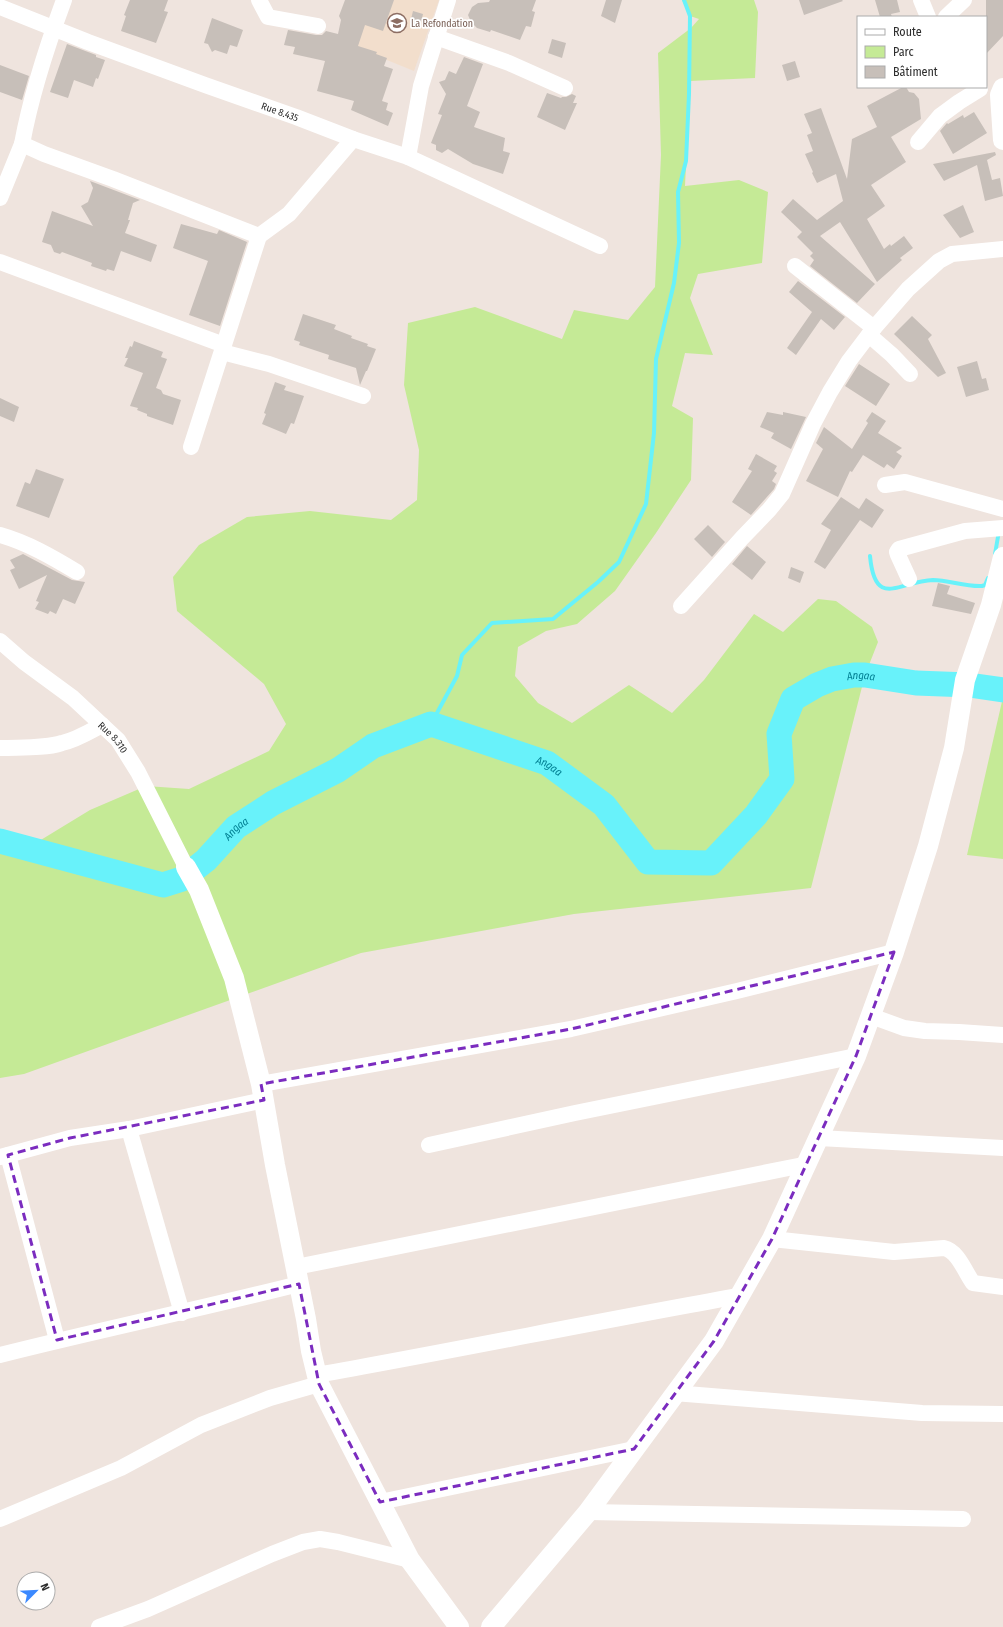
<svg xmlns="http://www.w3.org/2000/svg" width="1003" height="1627" viewBox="0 0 1003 1627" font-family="'Fira Sans Condensed',sans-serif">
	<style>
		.education { fill: #f2decc }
		.green { fill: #c5ea96 }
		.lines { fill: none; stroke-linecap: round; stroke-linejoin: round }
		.stream { stroke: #68f2fa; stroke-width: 4 }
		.river { stroke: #68f2fa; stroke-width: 25 }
		.building { fill: #c7bfb9 }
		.minor { stroke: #fff; stroke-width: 16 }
		.tertiary { stroke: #fff; stroke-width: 20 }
		.marked { fill: none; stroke: #7b2cbf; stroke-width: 3; stroke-dasharray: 8 5; stroke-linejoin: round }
		.labels { text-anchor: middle; stroke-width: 3.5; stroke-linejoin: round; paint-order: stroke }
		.education-label { font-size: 10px; fill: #785e54; stroke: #fff; text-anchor: start }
		.street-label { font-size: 10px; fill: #2c2c2c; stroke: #fff }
		.water-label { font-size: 11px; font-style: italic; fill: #038295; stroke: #fff }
	</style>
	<rect width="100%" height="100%" fill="#efe4de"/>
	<!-- education -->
	<path class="education" d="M 372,0 L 439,0 L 414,71 L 355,47 Z"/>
	<!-- green -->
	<path class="green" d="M 682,0 L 754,0 L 758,12 L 755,78 L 690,81 L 685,186 L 739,180 L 768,192 L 762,263 L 698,274 L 690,298 L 713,355 L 685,353 L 672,406 L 693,418 L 691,480 L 656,533 L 615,591 L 577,624 L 546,631 L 518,647 L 515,676 L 538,703 L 572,723 L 629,685 L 672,713 L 704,680 L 754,614 L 783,632 L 818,599 L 836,601 L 872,627 L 878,642 L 865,675 L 811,888 L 574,914 L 361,953 L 24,1074 L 0,1078 L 0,840 L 11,842 L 26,849 L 90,810 L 146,786 L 189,789 L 269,751 L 286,724 L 264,684 L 177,611 L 173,577 L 199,545 L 247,517 L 310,511 L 391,520 L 417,500 L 419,450 L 404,385 L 408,323 L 475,307 L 562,339 L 574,310 L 628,320 L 655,287 L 661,155 L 658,53 L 691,28 L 699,19 L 690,16 Z
		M 1003,697 L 1003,859 L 967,855 Z"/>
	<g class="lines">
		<!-- stream -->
		<path class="stream" d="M 995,554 L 999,531
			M 870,556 C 875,610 899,581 933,580 C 949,580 965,587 982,586 L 985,585 L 988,578
			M 431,724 L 457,676 L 462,655 L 492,623 L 553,619 L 598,582 L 619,562 L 646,504 L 654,433 L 656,359 L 674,283 L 679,243 L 678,192 L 686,161 L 689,94 L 690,16 L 684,0"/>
		<!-- river -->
		<path class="river" id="s1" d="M 0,841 L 163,885 L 182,879 L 206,860 L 236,827 L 273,803 L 338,770 L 373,746 L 431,724 L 547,763 L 604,805 L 648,862 L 711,863 L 756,815 L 782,779 L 779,734 L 793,699 L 817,685 L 832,679 L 854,675 L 865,675 L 916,683 L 969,685 L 1003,690"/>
	</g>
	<!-- building -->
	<path class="building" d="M 130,0 L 168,0 L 164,11 L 168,12 L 156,43 L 121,31 L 126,16 L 124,15 Z
		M 345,0 L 394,0 L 383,31 L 365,25 L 358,46 L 377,52 L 376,54 L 387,58 L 384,66 L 393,69 L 382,101 L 388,103 L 386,110 L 393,113 L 388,126 L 351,110 L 354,101 L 317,91 L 325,61 L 293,54 L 295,47 L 284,45 L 288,30 L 316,35 L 322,35 L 326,31 L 338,34 L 341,20 L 339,16 Z
		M 490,0 L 536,0 L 532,11 L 535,12 L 531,27 L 526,26 L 520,40 L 491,30 L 490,32 L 477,28 L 471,22 L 468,15 L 472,7 L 478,3 L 489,2 Z
		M 606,0 L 622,0 L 615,23 L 601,16 Z
		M 799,0 L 842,0 L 843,1 L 804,15 Z
		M 875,0 L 897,0 L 900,12 L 891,14 L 892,17 L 880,17 Z
		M 986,0 L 1003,0 L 1003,36 L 986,54 Z
		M 413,11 L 423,14 L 420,27 L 410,23 Z
		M 212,18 L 243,30 L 237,47 L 230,45 L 227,54 L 215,50 L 212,52 L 208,44 L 204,43 Z
		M 552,39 L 566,43 L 562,58 L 548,53 Z
		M 67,44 L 96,55 L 96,57 L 105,60 L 98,79 L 96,78 L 93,87 L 74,80 L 68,98 L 50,92 Z
		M 464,57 L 483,64 L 467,106 L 480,112 L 474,127 L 505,138 L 503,151 L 510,153 L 503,174 L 473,164 L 448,149 L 442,153 L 436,150 L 436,145 L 431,143 L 442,115 L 438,114 L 446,94 L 439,82 L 445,80 L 449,71 L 456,74 Z
		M 795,61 L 800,77 L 787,81 L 782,65 Z
		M 0,65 L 29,76 L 22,100 L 0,92 Z
		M 903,87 L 906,87 L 909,92 L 914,93 L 919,99 L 921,119 L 891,137 L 906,162 L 871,185 L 885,206 L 867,219 L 884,249 L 890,244 L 891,246 L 904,236 L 913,248 L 900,258 L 902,260 L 877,282 L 840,222 L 820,236 L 875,284 L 857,303 L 810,266 L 814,260 L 810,256 L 813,253 L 797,237 L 802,232 L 781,212 L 793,199 L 817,220 L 843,201 L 836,174 L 817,183 L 812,173 L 813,172 L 805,154 L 813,151 L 807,135 L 812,133 L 804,114 L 821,108 L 847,179 L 852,139 L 877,127 L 867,106 Z
		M 547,93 L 561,98 L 562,97 L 566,97 L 572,94 L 576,96 L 573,103 L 577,103 L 565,130 L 537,117 Z
		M 974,112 L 987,133 L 953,154 L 940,131 L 947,123 L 948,124 L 963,115 L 964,118 Z
		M 995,152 L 996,155 L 987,160 L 992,180 L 1000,178 L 1003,196 L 985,201 L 977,165 L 944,181 L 933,164 Z
		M 90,181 L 140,200 L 133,203 L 128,220 L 130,220 L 125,233 L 157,245 L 151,262 L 121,251 L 114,271 L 107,269 L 106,271 L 91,266 L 92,263 L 62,252 L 60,254 L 54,252 L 51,245 L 42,242 L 52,211 L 93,226 L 81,206 L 88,202 L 93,188 Z
		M 963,205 L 974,232 L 960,238 L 943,215 Z
		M 181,224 L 217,234 L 219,230 L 247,242 L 220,326 L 189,315 L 208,261 L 173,248 Z
		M 798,281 L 845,317 L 834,330 L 821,319 L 796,355 L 787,348 L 812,312 L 789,292 Z
		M 303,314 L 336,325 L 334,329 L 352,336 L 351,338 L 368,344 L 367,346 L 376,349 L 367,371 L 366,371 L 360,385 L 356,368 L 328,359 L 329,355 L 299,345 L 300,342 L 294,340 Z
		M 912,316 L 932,335 L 928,339 L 946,373 L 938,377 L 894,334 Z
		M 134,341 L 163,352 L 161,357 L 167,359 L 156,388 L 161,390 L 163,394 L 181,400 L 173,425 L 147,416 L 147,414 L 137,410 L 138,408 L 130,406 L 143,373 L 124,366 L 128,358 L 125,358 L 130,346 L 132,347 Z
		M 977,361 L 982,379 L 986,378 L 989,390 L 966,397 L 957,367 Z
		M 859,364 L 890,384 L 876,406 L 845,386 Z
		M 275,382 L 286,386 L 284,390 L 304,396 L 294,424 L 291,423 L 286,434 L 262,424 L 266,414 L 264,413 Z
		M 0,398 L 19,407 L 14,422 L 0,416 Z
		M 767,412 L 783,415 L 783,412 L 806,417 L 791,449 L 771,438 L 774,433 L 760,427 Z
		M 872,412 L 886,421 L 878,433 L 902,448 L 896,452 L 902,456 L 894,469 L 887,464 L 884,468 L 863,455 L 852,472 L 850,471 L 838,497 L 806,481 L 823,449 L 816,443 L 824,427 L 852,449 L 868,423 L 866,421 Z
		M 756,454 L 777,466 L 774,471 L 777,473 L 772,481 L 776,484 L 774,489 L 751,515 L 732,502 L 752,471 L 748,469 Z
		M 36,469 L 64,479 L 49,518 L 16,506 L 25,482 L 30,484 Z
		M 841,497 L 859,509 L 866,498 L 884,510 L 872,528 L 860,520 L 825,569 L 814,562 L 831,530 L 821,524 Z
		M 708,525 L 725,542 L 712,557 L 694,539 Z
		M 747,546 L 766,562 L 752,580 L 732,564 Z
		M 23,554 L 72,580 L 85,582 L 75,604 L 63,599 L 56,614 L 50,611 L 48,614 L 35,609 L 39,602 L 36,601 L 47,575 L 19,589 L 10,570 L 15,568 L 10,560 Z
		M 791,567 L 804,572 L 800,583 L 788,578 Z
		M 938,583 L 950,586 L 947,594 L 975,603 L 971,614 L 932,606 Z"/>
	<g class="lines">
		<!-- minor -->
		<g class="minor">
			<path d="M 64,0 C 47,46 31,95 22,144 L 44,154 L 113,179 L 259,236 L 289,214 L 353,139"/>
			<path d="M 259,0 L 268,17 L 318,26"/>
			<path d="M 921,0 L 928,17"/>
			<path id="s2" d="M 0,7 L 88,42 L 205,85 L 296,117 L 353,139 L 408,157 L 421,86 L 448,0"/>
			<path d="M 946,17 L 964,0"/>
			<path d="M 436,37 L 509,63 L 565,88"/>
			<path d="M 918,142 L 940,116 L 959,102 L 980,89"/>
			<path d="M 408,157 L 600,246"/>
			<path d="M 0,198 L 22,144"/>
			<path d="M 0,262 L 224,345"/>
			<path d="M 795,266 L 874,328"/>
			<path d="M 869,335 L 892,355 L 910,374"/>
			<path d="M 222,352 L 269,364 L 363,396"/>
			<path d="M 191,447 L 259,236"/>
			<path d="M 885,485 L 905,482 L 1003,509"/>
			<path d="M 0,535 C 28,543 52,557 77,572"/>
			<path d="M 909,579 L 898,555 L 897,552 L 899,549 L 965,531 L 1003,528"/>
			<path d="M 681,606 L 742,538 L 769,510 L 782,494 L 813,424 L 830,392 L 849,361 L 874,328 L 908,289 L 939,261 L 952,254 L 1003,249"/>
			<path id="s3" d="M 0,641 L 24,662 L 73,698 L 118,740 L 138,772 L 186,867"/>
			<path d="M 0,748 C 20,747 43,749 62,743 C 76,740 89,732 102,725"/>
			<path d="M 871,1016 L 904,1028 L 925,1031 L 959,1032 L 1003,1035"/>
			<path d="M 261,1084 L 571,1029 L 737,991 L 894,952"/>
			<path d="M 129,1129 L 182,1313"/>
			<path d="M 819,1138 L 1003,1148"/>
			<path d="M 429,1145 L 575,1113 L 856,1056"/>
			<path d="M 8,1155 L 57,1340"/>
			<path d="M 0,1157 L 70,1138 L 129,1129 L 264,1100"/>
			<path d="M 772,1239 L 894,1252 L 944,1248 C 958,1251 965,1272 973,1283 L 1003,1287"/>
			<path d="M 296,1267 L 808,1164"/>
			<path d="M 0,1355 C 99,1330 200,1309 299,1284"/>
			<path d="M 317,1375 C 458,1350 598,1321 739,1296"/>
			<path d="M 674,1393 L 922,1413 L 1003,1414"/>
			<path d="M 380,1502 L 634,1449"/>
			<path d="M 588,1512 L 963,1519"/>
			<path d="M 0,1519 L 121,1468 L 201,1425 L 270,1398 L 319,1384"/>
			<path d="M 99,1627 L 148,1609 L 272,1554 L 303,1542 L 320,1539 L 338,1542 L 410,1560"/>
		</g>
		<!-- tertiary -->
		<path class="tertiary" d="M 1003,88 L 1000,95 L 1003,140
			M 186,867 L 199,890 L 234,978 L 261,1084 L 275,1165 L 306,1319 L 311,1351 L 319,1384 L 410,1560 L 459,1627
			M 491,1627 L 588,1512 L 714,1341 L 772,1239 L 856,1056 L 894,952 L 928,846 L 954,748 L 965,680 L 991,605 L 1003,557"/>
	</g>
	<!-- marked area -->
	<path class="marked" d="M 894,952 L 856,1056 L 772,1239 L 714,1341 L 634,1449 L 380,1502 L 319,1384 L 299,1284 L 57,1340 L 8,1155 L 70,1138 L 264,1100 L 261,1084 L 571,1029 Z"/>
	<!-- icons -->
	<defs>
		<symbol id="school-ring" viewBox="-11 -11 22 22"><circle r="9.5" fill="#fff" stroke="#8d6e63" stroke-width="1.5"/><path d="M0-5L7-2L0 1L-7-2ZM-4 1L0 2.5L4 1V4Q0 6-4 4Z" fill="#8d6e63"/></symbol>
	</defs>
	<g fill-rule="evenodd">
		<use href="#school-ring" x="386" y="12" width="22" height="22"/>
	</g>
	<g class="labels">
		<!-- education labels -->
		<g class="education-label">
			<text x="411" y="27">La Refondation</text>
		</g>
		<!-- street labels -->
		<g class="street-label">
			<text dy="4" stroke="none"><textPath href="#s2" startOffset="299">Rue 8.435</textPath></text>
			<text dy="4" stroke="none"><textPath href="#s3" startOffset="149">Rue 8.310</textPath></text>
		</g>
		<!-- water labels -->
		<g class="water-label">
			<text dy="4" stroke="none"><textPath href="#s1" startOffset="1080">Angaa</textPath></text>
			<text dy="4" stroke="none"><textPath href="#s1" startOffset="611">Angaa</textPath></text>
			<text dy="4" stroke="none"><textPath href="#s1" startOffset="263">Angaa</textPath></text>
		</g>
	</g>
	<!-- legend -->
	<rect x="857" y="16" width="130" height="72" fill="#ffffff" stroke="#ababab"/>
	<rect x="865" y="29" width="20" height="6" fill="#ffffff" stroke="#ababab"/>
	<text x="893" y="36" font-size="12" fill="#2c2c2c">Route</text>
	<rect x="865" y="46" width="20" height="12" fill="#c5ea96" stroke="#ababab"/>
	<text x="893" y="56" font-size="12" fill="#2c2c2c">Parc</text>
	<rect x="865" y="66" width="20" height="12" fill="#c7bfb9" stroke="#ababab"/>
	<text x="893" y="76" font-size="12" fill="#2c2c2c">Bâtiment</text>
	<!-- north arrow -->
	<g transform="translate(36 1591) rotate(66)"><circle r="19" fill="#ffffff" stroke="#ababab"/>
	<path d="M0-3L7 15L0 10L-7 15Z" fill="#3b89ff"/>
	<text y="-6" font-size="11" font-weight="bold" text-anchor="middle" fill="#2c2c2c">N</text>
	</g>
</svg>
